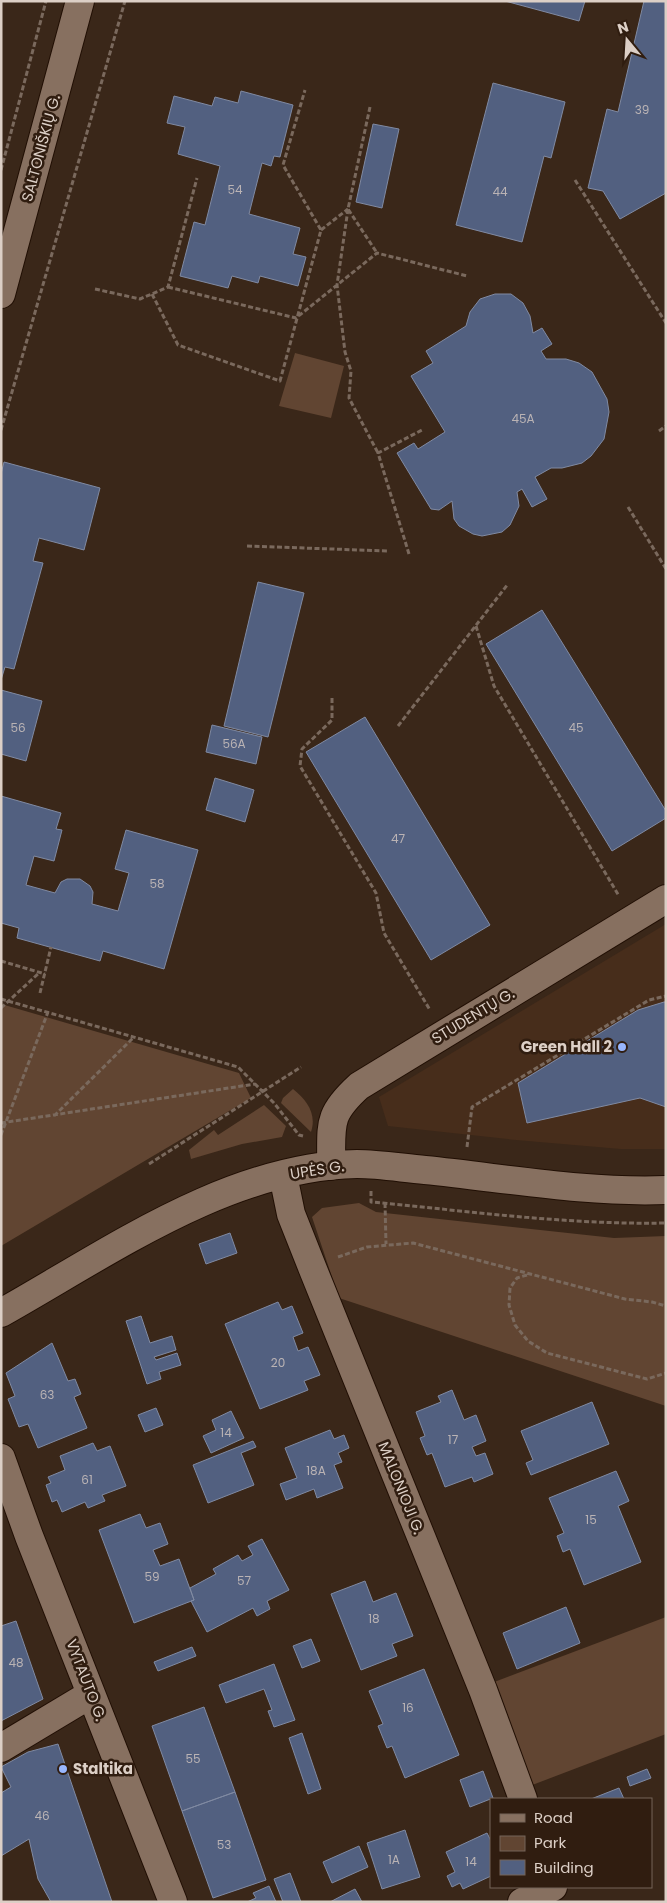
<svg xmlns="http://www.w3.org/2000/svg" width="667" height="1903" viewBox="0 0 667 1903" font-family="Poppins,sans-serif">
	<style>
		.built { fill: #472d1b }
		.green { fill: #614532 }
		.building { fill: #526080; stroke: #808aa2 }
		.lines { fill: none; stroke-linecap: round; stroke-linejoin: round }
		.minor-casing { stroke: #210f04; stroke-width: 30 }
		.path { stroke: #7a695d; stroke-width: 3; stroke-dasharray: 5 2.5; stroke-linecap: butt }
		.minor { stroke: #877060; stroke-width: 28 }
		.poi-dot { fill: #98b6fd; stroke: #301d10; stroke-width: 2 }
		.labels { text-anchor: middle; stroke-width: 5; stroke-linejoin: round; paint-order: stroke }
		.number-label { font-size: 12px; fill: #bab3b4 }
		.street-label { font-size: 15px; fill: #dccfc6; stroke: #301d10 }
		.poi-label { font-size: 15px; font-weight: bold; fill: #dccfc6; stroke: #301d10; text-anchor: end }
	</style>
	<rect width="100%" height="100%" fill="#3a2719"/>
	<!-- built -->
	<path class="built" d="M 666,924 L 666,1149 L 621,1149 L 516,1140 L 388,1126 L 379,1097 Z"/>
	<!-- green -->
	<path class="green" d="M 295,353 L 344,366 L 331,418 L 279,406 Z
		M 1,1004 L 239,1073 L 251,1098 L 1,1246 Z
		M 293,1089 C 307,1100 317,1114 311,1132 L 281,1103 L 283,1098 Z
		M 264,1105 L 286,1126 L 282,1137 L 242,1144 L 191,1159 L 189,1150 L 214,1130 L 218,1135 Z
		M 359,1203 L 376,1212 L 614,1238 L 666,1236 L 666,1406 L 339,1298 L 312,1217 L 322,1208 Z
		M 666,1617 L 666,1734 L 527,1787 L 489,1684 Z"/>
	<!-- building -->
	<path class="building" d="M 505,1 L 585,1 L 579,21 Z
		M 644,1 L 666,1 L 666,193 L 620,219 L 603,191 L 588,188 L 607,109 L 618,112 Z
		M 493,83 L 565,102 L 551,158 L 544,156 L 522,242 L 456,225 Z
		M 241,91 L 293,105 L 280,157 L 274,156 L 271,166 L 262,163 L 249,214 L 300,228 L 293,254 L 306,257 L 298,286 L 260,276 L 258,283 L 232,276 L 228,288 L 180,276 L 194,222 L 205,225 L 220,166 L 178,154 L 185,127 L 167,123 L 174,96 L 212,106 L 215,97 L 238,103 Z
		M 373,124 L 399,129 L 382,208 L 356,202 Z
		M 495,294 L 511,294 L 523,303 L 530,316 L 533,333 L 542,328 L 552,344 L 541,351 L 546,359 L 566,359 L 579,363 L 592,372 L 607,399 L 609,412 L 604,439 L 591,456 L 582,463 L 562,468 L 551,468 L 535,477 L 547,499 L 532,507 L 522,489 L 517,492 L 519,506 L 510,525 L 502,532 L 482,536 L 473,534 L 459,526 L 454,519 L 452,501 L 439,510 L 431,509 L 397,453 L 414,443 L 418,449 L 445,432 L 411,376 L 433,363 L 426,351 L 466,326 L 470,312 L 480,299 Z
		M 4,462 L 100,488 L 84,550 L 39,538 L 33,561 L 43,563 L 14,669 L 5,667 L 1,680 L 1,474 Z
		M 258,582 L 304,593 L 268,737 L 224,726 Z
		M 542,610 L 666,811 L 666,818 L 612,851 L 486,644 Z
		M 1,690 L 42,701 L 26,761 L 1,754 Z
		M 365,717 L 490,925 L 431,960 L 306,752 Z
		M 212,725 L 262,737 L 256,764 L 206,752 Z
		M 215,778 L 254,790 L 245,822 L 206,810 Z
		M 1,796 L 61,813 L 56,829 L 62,830 L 54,861 L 34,856 L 26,885 L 55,893 L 61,882 L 67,879 L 80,879 L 90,886 L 93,892 L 92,904 L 118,911 L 129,873 L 115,869 L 126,830 L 198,850 L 164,969 L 103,951 L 100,961 L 17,938 L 19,928 L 1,923 Z
		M 664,1002 L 666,1002 L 666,1107 L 640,1098 L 527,1123 L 518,1083 L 638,1010 Z
		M 230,1233 L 237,1253 L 206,1264 L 199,1244 Z
		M 278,1302 L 282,1310 L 292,1306 L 303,1333 L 293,1337 L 298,1351 L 308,1347 L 320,1375 L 304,1381 L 308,1390 L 260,1409 L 225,1324 Z
		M 141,1316 L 150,1343 L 172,1336 L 176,1350 L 154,1357 L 156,1360 L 177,1353 L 181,1365 L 159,1372 L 161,1379 L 147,1384 L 126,1321 Z
		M 52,1343 L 68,1381 L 75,1379 L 81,1394 L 74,1397 L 87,1428 L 38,1448 L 28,1424 L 19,1427 L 8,1399 L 15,1396 L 6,1373 Z
		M 452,1390 L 464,1420 L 476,1415 L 486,1441 L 472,1447 L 476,1456 L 485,1453 L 493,1474 L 474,1482 L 472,1477 L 445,1487 L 432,1453 L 427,1455 L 420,1438 L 425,1436 L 416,1412 L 441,1402 L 438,1396 Z
		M 592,1402 L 609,1444 L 531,1475 L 526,1463 L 533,1460 L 521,1431 Z
		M 156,1408 L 163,1425 L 145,1432 L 138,1415 Z
		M 231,1411 L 244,1438 L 211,1453 L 203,1436 L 216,1430 L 212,1420 Z
		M 330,1430 L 334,1439 L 344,1435 L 349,1448 L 338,1453 L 342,1462 L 334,1465 L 343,1488 L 317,1498 L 314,1489 L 286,1500 L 280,1484 L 297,1478 L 285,1448 Z
		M 253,1441 L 256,1447 L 241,1453 L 254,1485 L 208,1503 L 193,1465 Z
		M 93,1443 L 97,1451 L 110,1446 L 126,1486 L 102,1495 L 105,1501 L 88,1508 L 85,1502 L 62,1512 L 57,1500 L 52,1502 L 46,1485 L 51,1483 L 48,1477 L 65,1470 L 60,1456 Z
		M 616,1471 L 629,1501 L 618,1506 L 641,1562 L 584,1585 L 570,1549 L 563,1552 L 557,1536 L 564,1533 L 549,1498 Z
		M 140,1514 L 146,1528 L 160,1523 L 168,1544 L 153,1550 L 160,1566 L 179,1559 L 194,1600 L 134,1623 L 99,1530 Z
		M 262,1539 L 289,1590 L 267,1601 L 270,1609 L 257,1616 L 253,1608 L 207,1632 L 191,1601 L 194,1600 L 190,1588 L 216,1574 L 213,1569 L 238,1555 L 242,1561 L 253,1555 L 248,1546 Z
		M 365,1581 L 373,1602 L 396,1593 L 413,1636 L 392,1644 L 397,1656 L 361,1670 L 331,1594 Z
		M 566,1607 L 580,1643 L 517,1669 L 503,1633 Z
		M 16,1621 L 43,1699 L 1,1721 L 1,1626 Z
		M 311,1639 L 320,1661 L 302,1668 L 293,1646 Z
		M 192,1647 L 196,1656 L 158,1671 L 154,1662 Z
		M 274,1664 L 295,1720 L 274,1727 L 268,1711 L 272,1710 L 264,1689 L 226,1703 L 219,1685 Z
		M 424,1669 L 459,1755 L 405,1778 L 392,1746 L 387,1748 L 378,1726 L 383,1724 L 369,1691 Z
		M 204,1707 L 235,1792 L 182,1811 L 152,1726 Z
		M 302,1733 L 321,1789 L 308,1794 L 289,1738 Z
		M 58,1744 L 112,1902 L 51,1902 L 38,1879 L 29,1839 L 1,1856 L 1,1793 L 11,1787 L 1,1767 L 28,1752 Z
		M 647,1769 L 651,1778 L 630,1786 L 627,1777 Z
		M 483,1771 L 493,1798 L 470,1807 L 460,1780 Z
		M 619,1788 L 624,1799 L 591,1799 Z
		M 235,1792 L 266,1880 L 213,1898 L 182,1811 Z
		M 405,1830 L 420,1877 L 382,1889 L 367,1843 Z
		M 487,1833 L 491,1841 L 491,1876 L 463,1889 L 460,1883 L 452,1887 L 447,1876 L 455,1872 L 446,1852 Z
		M 359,1846 L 368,1867 L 332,1883 L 323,1862 Z
		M 290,1873 L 301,1902 L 283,1902 L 274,1879 Z
		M 269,1886 L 276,1902 L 247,1902 L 256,1898 L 253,1893 Z
		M 355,1889 L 362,1902 L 330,1902 Z"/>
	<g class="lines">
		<defs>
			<path id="minor" d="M 1,294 L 80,1
				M 331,1166 C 332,1125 326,1116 359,1086 L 666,899
				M 283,1175 L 291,1214 L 312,1267 L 483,1690 L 523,1799
				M 1,1313 C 108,1253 229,1166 357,1164 C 379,1164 402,1168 425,1170 C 505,1178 585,1193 666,1190
				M 1,1458 L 29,1536 L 173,1902
				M 1,1748 L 91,1694
				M 522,1902 L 553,1887"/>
		</defs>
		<!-- minor casing -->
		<use href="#minor" class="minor-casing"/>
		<!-- path -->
		<path class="path" d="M 370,107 L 348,209 L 377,253
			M 1,170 L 46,1
			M 575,180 L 666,323
			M 348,209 L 337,285 L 345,352 L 351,371 L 349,398 L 378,453
			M 321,230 L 348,209
			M 168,287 L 296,318 L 377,253 L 467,276
			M 95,289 L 140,299 L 168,287 L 197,178
			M 152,294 L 178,345 L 280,381 L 321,230 L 283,165 L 305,90
			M 1,430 L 125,1
			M 659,431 L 666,426
			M 628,507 L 666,569
			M 247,546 L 388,551
			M 409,554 L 378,453 L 422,430
			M 476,626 L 494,686 L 619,896
			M 332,698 L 332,720 L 302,749 L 300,766 L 376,893 L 384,933 L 430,1010
			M 398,726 L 508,584
			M 1,961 L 45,974
			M 40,993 L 51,947
			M 1,999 L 238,1067 L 274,1103 L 299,1135 L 303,1136
			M 1,1008 L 39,973
			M 54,1116 L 133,1038
			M 1,1123 L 255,1084
			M 1,1135 L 48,1012
			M 467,1147 L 472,1107 L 649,1000 L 666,996
			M 149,1164 L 301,1067
			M 371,1191 L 371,1202 C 469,1211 567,1225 666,1223
			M 385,1203 L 386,1244
			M 338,1257 L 367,1247 L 413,1243 L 625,1299 L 652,1302 L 666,1306
			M 527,1275 L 517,1278 L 510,1288 L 509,1305 L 515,1325 L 528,1341 L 547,1353 L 647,1379 L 666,1373"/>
		<!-- minor -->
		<use href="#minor" class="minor"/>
	</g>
	<!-- markers -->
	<g class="poi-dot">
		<circle cx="622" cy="1047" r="5"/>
		<circle cx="63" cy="1769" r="5"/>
	</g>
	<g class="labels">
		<!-- number labels -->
		<g class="number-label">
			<text x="642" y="114">39</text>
			<text x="235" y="194">54</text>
			<text x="500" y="196">44</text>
			<text x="523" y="423">45A</text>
			<text x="18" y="732">56</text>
			<text x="576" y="732">45</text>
			<text x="234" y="748">56A</text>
			<text x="398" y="843">47</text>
			<text x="157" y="888">58</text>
			<text x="278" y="1367">20</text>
			<text x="47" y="1399">63</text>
			<text x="226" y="1437">14</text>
			<text x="453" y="1444">17</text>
			<text x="316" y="1475">18A</text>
			<text x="87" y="1484">61</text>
			<text x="591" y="1524">15</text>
			<text x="152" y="1581">59</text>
			<text x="244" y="1585">57</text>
			<text x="374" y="1623">18</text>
			<text x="16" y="1667">48</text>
			<text x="408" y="1712">16</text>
			<text x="193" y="1763">55</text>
			<text x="42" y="1820">46</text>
			<text x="224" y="1849">53</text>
			<text x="394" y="1864">1A</text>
			<text x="471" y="1866">14</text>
		</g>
		<!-- street labels -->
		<g class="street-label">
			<text transform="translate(41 148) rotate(-75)" y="5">SALTONIŠKIŲ G.</text>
			<text transform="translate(473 1016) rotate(-31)" y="5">STUDENTŲ G.</text>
			<text transform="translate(317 1170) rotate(-9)" y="5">UPĖS G.</text>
			<text transform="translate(401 1488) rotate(68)" y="5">MALONIOJI G.</text>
			<text transform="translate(86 1680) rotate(69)" y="5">VYTAUTO G.</text>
		</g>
		<!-- poi labels -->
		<g class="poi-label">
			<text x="612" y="1052">Green Hall 2</text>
			<text x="73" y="1774" text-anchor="start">Staltika</text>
		</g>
	</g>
	<!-- border -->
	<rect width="667" height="1903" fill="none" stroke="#dccfc6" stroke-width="5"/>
	<!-- legend -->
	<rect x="490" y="1798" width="162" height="90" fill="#301d10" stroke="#756459"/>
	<rect x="500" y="1814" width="25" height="8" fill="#877060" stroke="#756459"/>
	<text x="534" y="1823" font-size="15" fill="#dccfc6">Road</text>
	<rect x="500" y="1836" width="25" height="15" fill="#614532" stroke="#756459"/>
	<text x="534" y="1848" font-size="15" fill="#dccfc6">Park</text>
	<rect x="500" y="1860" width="25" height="15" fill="#526080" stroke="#756459"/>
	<text x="534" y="1873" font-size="15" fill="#dccfc6">Building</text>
	<!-- north arrow -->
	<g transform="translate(627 40) rotate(342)" stroke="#301d10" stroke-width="4" paint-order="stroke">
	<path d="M0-4L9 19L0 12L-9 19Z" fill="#dccfc6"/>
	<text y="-8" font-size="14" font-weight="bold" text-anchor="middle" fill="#dccfc6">N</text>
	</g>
</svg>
